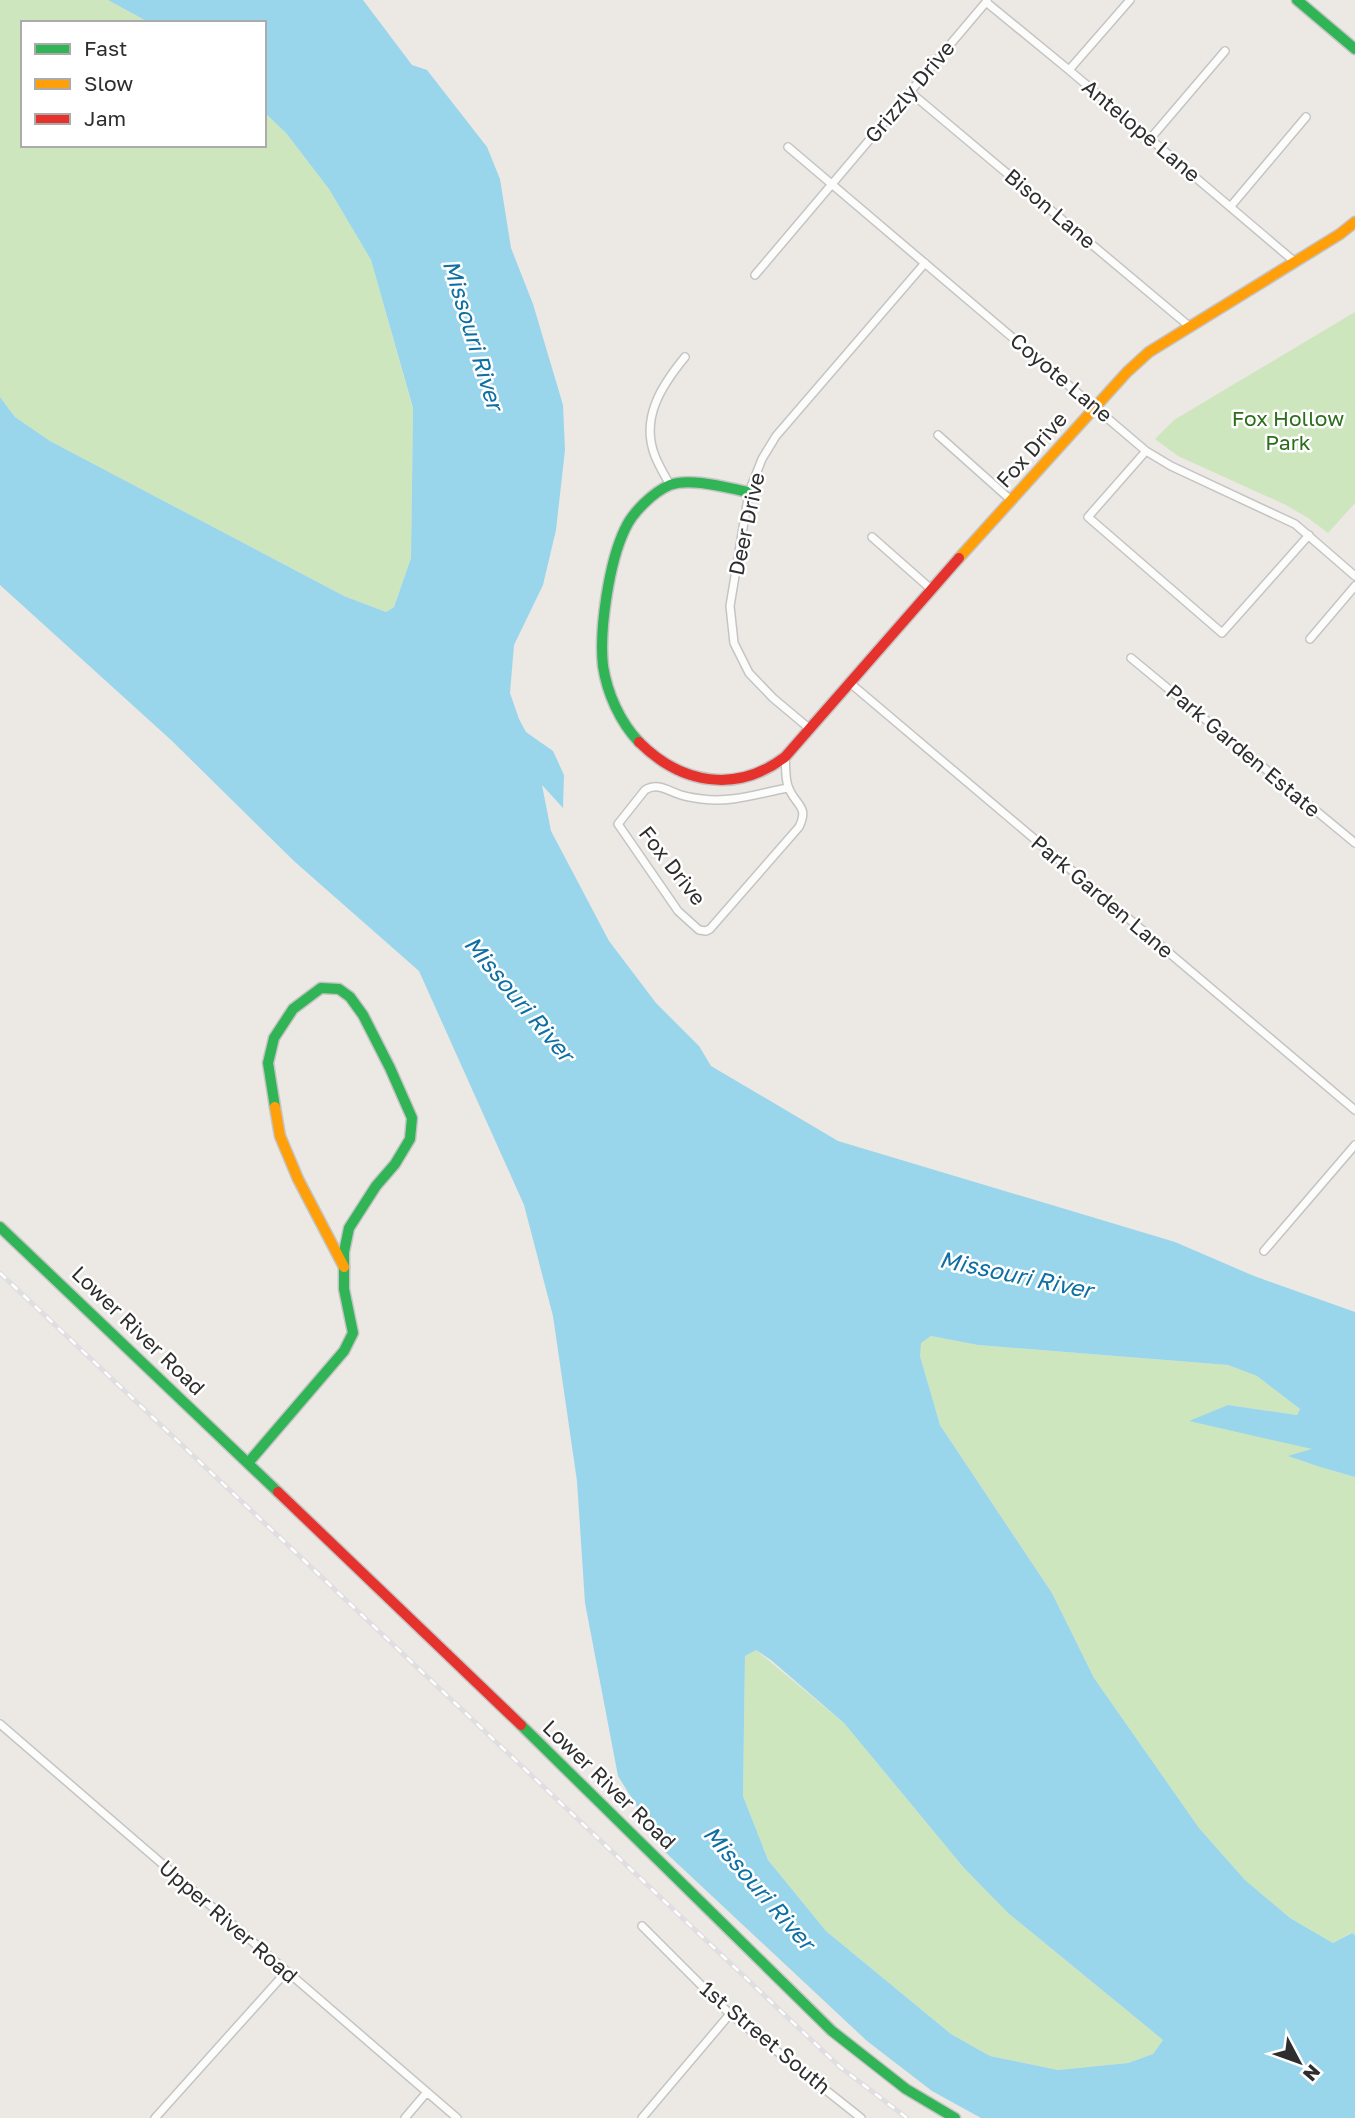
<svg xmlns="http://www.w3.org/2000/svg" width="1355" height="2118" viewBox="0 0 1355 2118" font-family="'Golos Text',sans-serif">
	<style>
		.green { fill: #cee6be }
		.water { fill: #99d6ec; fill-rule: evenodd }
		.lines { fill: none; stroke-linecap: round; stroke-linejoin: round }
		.street-casing { stroke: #c5c4c5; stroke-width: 10 }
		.fast-casing { stroke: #c5c4c5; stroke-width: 13 }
		.slow-casing { stroke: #c5c4c5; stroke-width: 13 }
		.jam-casing { stroke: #c5c4c5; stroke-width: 13 }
		.street { stroke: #fcfcfb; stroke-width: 7 }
		.fast { stroke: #30b455; stroke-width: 10 }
		.slow { stroke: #ff9f0a; stroke-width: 10 }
		.jam { stroke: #e5322d; stroke-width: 10 }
		.rail-casing { stroke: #dfdfe1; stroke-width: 5 }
		.rail { stroke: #fff; stroke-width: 2.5; stroke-dasharray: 8; stroke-linecap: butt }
		.labels { text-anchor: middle; stroke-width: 5; stroke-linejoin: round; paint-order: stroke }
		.street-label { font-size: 21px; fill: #2e2e2e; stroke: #fff }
		.park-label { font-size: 21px; fill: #2c6e1b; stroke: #fff }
		.water-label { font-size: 23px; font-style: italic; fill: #0d6fa3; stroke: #fff }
	</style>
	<rect width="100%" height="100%" fill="#ece8e4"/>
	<!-- green -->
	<path class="green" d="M 0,0 L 108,0 L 150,23 L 23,23 L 23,145 L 264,145 L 264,112 L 286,133 L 329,189 L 371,260 L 413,409 L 411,558 L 394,607 L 386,612 L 344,596 L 50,441 L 15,417 L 0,397 Z
		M 1355,312 L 1355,503 L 1328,533 L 1308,518 L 1286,505 L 1178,456 L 1155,439 L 1174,420 Z
		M 931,1336 L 978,1345 L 1228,1365 L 1257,1376 L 1300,1409 L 1297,1415 L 1228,1405 L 1314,1450 L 1290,1456 L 1320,1467 L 1355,1477 L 1355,1935 L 1351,1933 L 1333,1943 L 1290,1918 L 1245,1880 L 1199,1828 L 1094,1678 L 1052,1593 L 940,1425 L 920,1356 L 920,1343 Z
		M 756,1650 L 844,1723 L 964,1868 L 1008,1913 L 1163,2040 L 1153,2054 L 1128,2063 L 1058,2070 L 990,2056 L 951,2034 L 826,1931 L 768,1860 L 743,1796 L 745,1655 Z"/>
	<!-- water -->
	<path class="water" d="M 108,0 L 363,0 L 412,65 L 427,70 L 487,147 L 500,179 L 511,248 L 533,304 L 563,405 L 565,450 L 556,530 L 543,585 L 514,645 L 510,693 L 519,719 L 526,732 L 553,751 L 564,775 L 563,808 L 542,785 L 551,831 L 609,941 L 656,1003 L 699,1046 L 711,1066 L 838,1141 L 1175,1242 L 1254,1276 L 1355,1312 L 1355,1477 L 1320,1467 L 1288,1456 L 1312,1449 L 1189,1421 L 1228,1405 L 1297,1415 L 1300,1409 L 1257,1376 L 1228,1365 L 978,1345 L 931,1336 L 921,1343 L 920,1356 L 940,1425 L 1052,1593 L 1094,1678 L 1199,1828 L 1245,1880 L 1290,1918 L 1333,1943 L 1352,1933 L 1355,1935 L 1355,2118 L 981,2118 L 932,2091 L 867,2041 L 665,1852 L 618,1776 L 585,1603 L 577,1481 L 553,1316 L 524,1205 L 419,971 L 295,862 L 171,740 L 0,585 L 0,397 L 15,417 L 50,441 L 344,596 L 386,612 L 394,607 L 411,558 L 413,408 L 371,260 L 329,189 L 286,133 L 264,112 L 264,23 L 150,23 ZM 756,1650 L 771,1660 L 844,1723 L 964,1868 L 1008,1913 L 1163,2040 L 1153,2054 L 1128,2063 L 1058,2070 L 990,2056 L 951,2034 L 826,1931 L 768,1860 L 743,1796 L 745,1656 Z"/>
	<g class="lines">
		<defs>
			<path id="street" d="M 986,2 L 1069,70 L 1295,262
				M 1069,70 L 1130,0
				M 910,92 L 1189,326
				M 1150,139 L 1225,51
				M 788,147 L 1146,451 L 1171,466 L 1295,524 L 1355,576
				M 1231,206 L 1306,117
				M 755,275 L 987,1
				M 938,435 L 1012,501
				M 1146,451 L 1088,517 L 1222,633 L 1309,535
				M 670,485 C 665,476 659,466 655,456 C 640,418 662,385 685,357
				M 872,537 L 931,589
				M 1310,639 L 1355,586
				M 1131,658 L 1355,843
				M 850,683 L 1355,1110
				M 810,729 L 773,698 L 749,673 L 734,643 L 730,606 L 749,492 L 762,459 L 776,436 L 925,263
				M 785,757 C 786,766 785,778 788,786 C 794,805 810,805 799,827 L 710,929 L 706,931 L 699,930 L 678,911 L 618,824 L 645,790 C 658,782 668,791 681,795 C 687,797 695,798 702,799 C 733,803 759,793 788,788
				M 1264,1251 L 1355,1145
				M 0,1724 L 457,2118
				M 642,1926 L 730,2014 L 861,2118
				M 155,2118 L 286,1972
				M 405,2118 L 427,2092
				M 642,2118 L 730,2014"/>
			<path id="fast" d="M 1297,0 L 1355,49
				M 639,742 C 620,722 607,693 603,666 C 599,630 609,562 625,529 C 632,513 653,492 670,485 C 690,477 728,488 749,492
				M 0,1227 L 278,1492
				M 248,1463 L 344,1351 L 353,1333 L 344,1289 L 344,1252 L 349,1228 L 376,1186 L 395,1164 L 410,1139 L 412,1118 L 390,1068 L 363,1015 L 350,997 L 339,989 L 321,988 L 293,1009 L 274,1038 L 268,1063 L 275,1107
				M 521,1725 L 832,2031 L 906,2089 L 955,2118"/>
			<path id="slow" d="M 959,558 L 1127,372 L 1149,352 L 1340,234 L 1355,222
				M 275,1107 L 280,1136 L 298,1179 L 344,1267"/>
			<path id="jam" d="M 639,742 C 681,784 736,794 785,757 L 959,558
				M 278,1492 L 521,1725"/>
		</defs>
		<!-- street casing -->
		<use href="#street" class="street-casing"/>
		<!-- fast casing -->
		<use href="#fast" class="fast-casing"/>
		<!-- slow casing -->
		<use href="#slow" class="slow-casing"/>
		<!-- jam casing -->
		<use href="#jam" class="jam-casing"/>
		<!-- street -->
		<use href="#street" class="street"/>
		<!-- fast -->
		<use href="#fast" class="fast"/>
		<!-- slow -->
		<use href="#slow" class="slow"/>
		<!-- jam -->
		<use href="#jam" class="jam"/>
		<defs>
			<path id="rail" d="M 0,1273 L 840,2067 L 907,2118"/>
		</defs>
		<!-- rail casing -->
		<use href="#rail" class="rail-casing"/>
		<!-- rail -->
		<use href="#rail" class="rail"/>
	</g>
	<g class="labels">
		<!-- street labels -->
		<g class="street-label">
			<text transform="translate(910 92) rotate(-50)" y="7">Grizzly Drive</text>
			<text transform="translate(1141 131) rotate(40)" y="7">Antelope Lane</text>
			<text transform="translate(1050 209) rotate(40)" y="7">Bison Lane</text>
			<text transform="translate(1061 378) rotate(40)" y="7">Coyote Lane</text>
			<text transform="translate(1032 450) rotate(-48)" y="7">Fox Drive</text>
			<text transform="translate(747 524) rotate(-78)" y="7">Deer Drive</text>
			<text transform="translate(1243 751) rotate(40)" y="7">Park Garden Estate</text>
			<text transform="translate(672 866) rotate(52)" y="7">Fox Drive</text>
			<text transform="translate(1102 897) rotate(40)" y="7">Park Garden Lane</text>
			<text transform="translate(138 1331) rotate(44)" y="7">Lower River Road</text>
			<text transform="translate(609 1785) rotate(44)" y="7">Lower River Road</text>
			<text transform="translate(228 1922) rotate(41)" y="7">Upper River Road</text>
			<text transform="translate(765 2038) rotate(40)" y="7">1st Street South</text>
		</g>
		<!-- park labels -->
		<g class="park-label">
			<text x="1288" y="426">Fox Hollow<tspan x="1288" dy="24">Park</tspan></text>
		</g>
		<!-- water labels -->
		<g class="water-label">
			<text transform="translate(473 335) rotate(73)" y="8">Missouri River</text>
			<text transform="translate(519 999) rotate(50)" y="8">Missouri River</text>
			<text transform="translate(1016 1275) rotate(12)" y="8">Missouri River</text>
			<text transform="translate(759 1888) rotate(49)" y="8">Missouri River</text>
		</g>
	</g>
	<!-- legend -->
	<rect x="21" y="21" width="245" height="126" fill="#ffffff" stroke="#ababab" stroke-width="2"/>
	<rect x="35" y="44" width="35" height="10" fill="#30b455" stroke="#ababab" stroke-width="2"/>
	<text x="84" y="56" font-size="21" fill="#2e2e2e">Fast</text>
	<rect x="35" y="79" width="35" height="10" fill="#ff9f0a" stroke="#ababab" stroke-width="2"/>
	<text x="84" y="91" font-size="21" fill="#2e2e2e">Slow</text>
	<rect x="35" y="114" width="35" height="10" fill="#e5322d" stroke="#ababab" stroke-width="2"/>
	<text x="84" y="126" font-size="21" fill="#2e2e2e">Jam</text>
	<!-- north arrow -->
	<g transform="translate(1299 2062) rotate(131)" stroke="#ffffff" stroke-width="5" paint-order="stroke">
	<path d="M0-5L12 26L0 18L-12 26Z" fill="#2e2e2e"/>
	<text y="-10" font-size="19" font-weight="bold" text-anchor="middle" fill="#2e2e2e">N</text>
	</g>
</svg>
